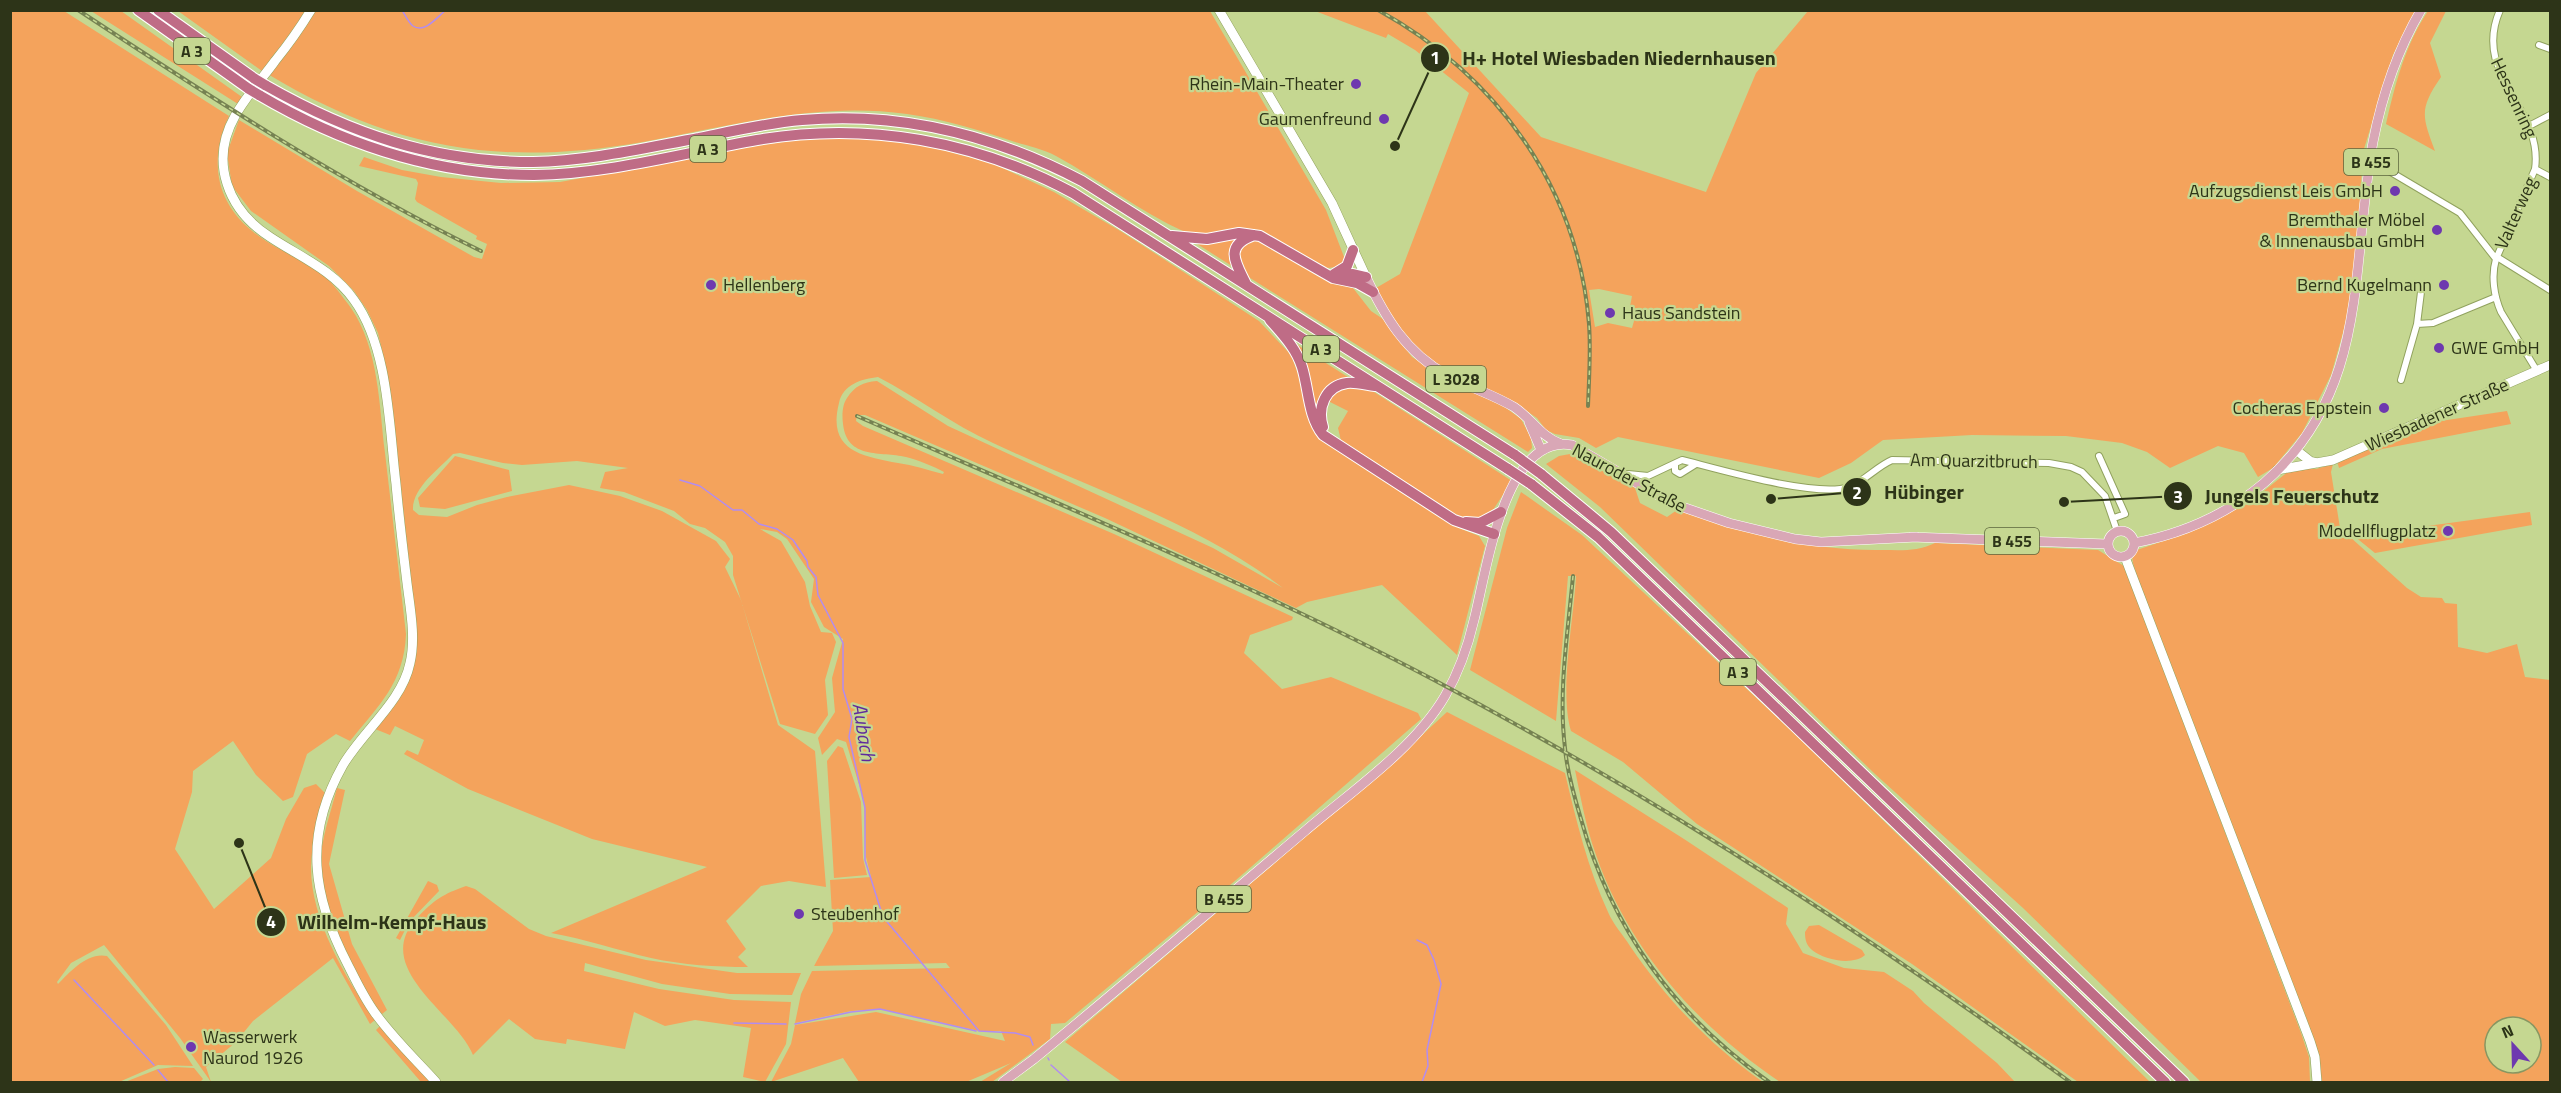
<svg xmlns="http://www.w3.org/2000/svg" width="2561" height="1093" viewBox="0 0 2561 1093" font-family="'Titillium Web',sans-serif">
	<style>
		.green { fill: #f4a35c; fill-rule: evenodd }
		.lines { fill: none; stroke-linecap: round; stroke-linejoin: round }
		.stream { stroke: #b28cf0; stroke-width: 1.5 }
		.street-casing { stroke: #91a25e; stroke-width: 8 }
		.secondary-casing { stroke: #91a25e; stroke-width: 10 }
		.primary-casing { stroke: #fff; stroke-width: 10 }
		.highway-casing { stroke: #fff; stroke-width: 12 }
		.street { stroke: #fff; stroke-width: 6 }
		.secondary { stroke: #fff; stroke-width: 9 }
		.primary { stroke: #d9a7b6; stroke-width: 9 }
		.highway { stroke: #bf6c86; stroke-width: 10 }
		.rail-casing { stroke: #768252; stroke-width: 4 }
		.rail { stroke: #c5d791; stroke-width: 1.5; stroke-dasharray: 4.5; stroke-linecap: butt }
		.highway-bridge-casing { stroke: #fff; stroke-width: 12; stroke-linecap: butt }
		.highway-bridge { stroke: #bf6c86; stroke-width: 10 }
		.poi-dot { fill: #6e38af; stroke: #c5d791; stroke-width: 2 }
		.labels { text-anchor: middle; stroke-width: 4.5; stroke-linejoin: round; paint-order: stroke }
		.shield { fill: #c5d791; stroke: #5b653c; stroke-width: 1.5 }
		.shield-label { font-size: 16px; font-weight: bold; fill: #2d3418 }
		.poi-label { font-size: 18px; fill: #2d3418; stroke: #c5d791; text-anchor: end }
		.street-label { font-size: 18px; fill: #2d3418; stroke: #c5d791 }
		.water-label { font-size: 20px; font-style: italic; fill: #602a9d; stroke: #c5d791 }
		.leader { fill: none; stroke: #2d3418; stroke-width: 2 }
		.callout-dot { fill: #2d3418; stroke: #c5d791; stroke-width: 2 }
		.mark-label { font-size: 18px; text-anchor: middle; font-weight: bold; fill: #fff }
		.callout-label { font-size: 20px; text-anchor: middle; font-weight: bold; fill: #2d3418; stroke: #c5d791; stroke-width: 4.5; stroke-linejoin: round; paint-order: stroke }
	</style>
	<rect width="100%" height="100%" fill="#c5d791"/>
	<!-- green -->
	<path class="green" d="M 10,11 L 64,11 L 229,116 C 206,166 218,211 266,241 C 285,253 308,262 325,276 C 334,285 343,297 351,308 C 379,349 379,405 385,453 C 392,513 399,573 406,634 C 404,683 379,705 350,741 L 336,734 L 307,754 L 293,797 L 283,801 L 256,775 L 233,741 L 193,771 L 192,792 L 175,849 L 214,909 L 271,858 L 286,819 L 304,788 L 316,784 L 327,795 C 319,819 311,843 311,868 C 311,920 346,979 375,1020 L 370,1024 L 333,958 L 253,1021 L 236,1042 L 206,1067 L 211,1082 L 180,1038 L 104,945 L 71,963 L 57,982 L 58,984 C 70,972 87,952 107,956 L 166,1025 L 193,1066 L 158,1065 L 119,1082 L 11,1082 Z
		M 91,11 L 121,11 L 242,97 L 238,104 Z
		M 178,11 L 307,11 L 262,71 Z
		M 311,11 L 1210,11 L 1326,210 L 1346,262 L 1338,267 L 1326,268 L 1260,231 L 1245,228 L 1203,235 L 1185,232 C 1140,212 1100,180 1056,156 C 1043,149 1028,146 1015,142 C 979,130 944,119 907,114 C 817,101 730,126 643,142 C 498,167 392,149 266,73 Z
		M 1315,11 L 1425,11 L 1541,137 L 1706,192 L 1756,73 L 1808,11 L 2415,11 L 2393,55 L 2363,152 L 2357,249 L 2346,322 L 2331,375 L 2302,433 L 2273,468 L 2258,477 L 2244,453 L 2218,446 L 2170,468 L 2147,452 L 2122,443 L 2066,436 L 1972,435 L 1883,440 L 1851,463 L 1819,478 L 1618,437 L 1596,448 L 1579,438 L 1555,434 L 1546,430 L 1537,418 L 1516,404 L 1432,362 L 1412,345 L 1387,311 L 1376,288 L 1400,274 L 1469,93 L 1415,50 L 1388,34 L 1386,38 ZM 1599,289 L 1632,296 L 1629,312 L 1636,314 L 1632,328 L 1608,323 L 1595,327 L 1589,290 Z
		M 2428,11 L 2446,11 L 2430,43 L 2441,77 C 2419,109 2422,116 2435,151 L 2386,124 C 2395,85 2405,45 2428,11 Z
		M 239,120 L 357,191 L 474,257 L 482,259 L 487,244 L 476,239 L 477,236 L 417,202 L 415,199 L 418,183 L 416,179 L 359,166 L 364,157 L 402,170 L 441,177 L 501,183 L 560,182 L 760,145 L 806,139 L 880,139 L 936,148 L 994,164 L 1054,192 L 1122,232 L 1259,321 L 1291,355 L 1322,438 L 1459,528 L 1479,536 L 1485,546 L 1457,655 L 1382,585 L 1307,602 L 1296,608 L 1105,518 L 865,415 L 857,415 L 856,421 L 863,426 L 1114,534 L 1293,617 L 1292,620 L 1250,635 L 1244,653 L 1282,689 L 1331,677 L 1418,713 L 1421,719 L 1236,880 L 1065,1023 L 1051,1024 L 1050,1039 L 992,1082 L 980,1082 L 1011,1063 L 966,1082 L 859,1082 L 843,1058 L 771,1082 L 791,1044 L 795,1025 L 876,1012 L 1005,1041 L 1001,1031 L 979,1031 L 880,1009 L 851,1011 L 795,1023 L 801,994 L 812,971 L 950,968 L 946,963 L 814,966 L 833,931 L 830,880 L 871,877 L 866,857 L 864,801 L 846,742 L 837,739 L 822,755 L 818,738 L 835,712 L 832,678 L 843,639 L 824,627 L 811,602 L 814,579 L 787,539 L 777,532 L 760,529 L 781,541 L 805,582 L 810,606 L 821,632 L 832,633 L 836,642 L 825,680 L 828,715 L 815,734 L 780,724 L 733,575 L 733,556 L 725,542 L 705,528 L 690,524 L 674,511 L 624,492 L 600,488 L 605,472 L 628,468 L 577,461 L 522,465 L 503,463 L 460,453 L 453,454 C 439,469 412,488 413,510 L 419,515 L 447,517 L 477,505 L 507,497 L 569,485 L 620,496 L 662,511 L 716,541 L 730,559 L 725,567 L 741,600 L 778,725 L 815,751 L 826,887 L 789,881 L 761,886 L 726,921 L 746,949 L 738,957 L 748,967 C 716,967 683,965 651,958 C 617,950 585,939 551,933 L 707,867 L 592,839 L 468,789 L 404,754 L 407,750 L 418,755 L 424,740 L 395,726 L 390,735 L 375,729 L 409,679 L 413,599 L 393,415 L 384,359 L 378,333 L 367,310 L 354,291 L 329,266 L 251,211 L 232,186 L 227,153 ZM 878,377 C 918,398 952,424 993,443 C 1090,489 1197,522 1283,588 L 1213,548 L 948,426 L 877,381 C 863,382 855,386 847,398 C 842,405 842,416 843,424 C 847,460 881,451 906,457 C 918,460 933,466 944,472 L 943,474 C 928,470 913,465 898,463 C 861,456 827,450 839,403 C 843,384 862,379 878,377 Z
		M 1241,235 L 1235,268 L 1194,242 Z
		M 1256,238 L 1332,282 L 1353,288 L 1371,311 L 1383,319 L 1412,357 L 1446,379 L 1498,402 L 1521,419 L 1531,438 L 1532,448 L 1528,452 L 1247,276 L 1237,253 L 1239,248 Z
		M 1296,344 L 1351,379 L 1342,381 L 1315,416 Z
		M 1342,387 L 1366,388 L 1374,392 L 1512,481 L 1491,513 L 1476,521 L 1451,514 L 1342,445 L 1338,428 L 1348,411 L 1326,400 Z
		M 2507,411 L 2511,424 L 2382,449 L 2339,468 L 2337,461 L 2434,422 Z
		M 1570,454 L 1635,488 L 1640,503 L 1667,517 L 1677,510 C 1744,533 1810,551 1881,550 C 1900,550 1917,552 1935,543 L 2098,550 L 2124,566 L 2301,1033 L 2309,1057 L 2310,1082 L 2201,1082 L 2023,908 L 1875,774 L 1600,507 L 1546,464 L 1559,456 Z
		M 455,456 L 509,470 L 512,491 L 445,509 L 420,507 L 418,498 Z
		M 2333,464 L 2331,472 L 2340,528 L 2330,532 L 2333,539 L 2350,537 L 2407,588 L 2421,597 L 2442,598 L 2445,603 L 2457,604 L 2458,647 L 2487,653 L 2517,644 L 2525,677 L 2550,680 L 2550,1082 L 2322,1082 L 2318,1051 L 2308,1023 L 2141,590 L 2133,563 L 2132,556 L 2137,550 L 2178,536 L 2229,513 L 2250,502 L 2289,471 L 2301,468 L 2316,469 ZM 2495,1027 L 2531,1027 L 2531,1063 L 2495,1063 Z
		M 1521,492 L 1582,535 L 1797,736 L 2150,1082 L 2078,1082 L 1912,964 L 1697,824 L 1623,762 L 1571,731 C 1559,691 1574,619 1576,576 L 1568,576 L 1556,721 L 1470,670 L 1507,528 Z
		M 2530,512 L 2532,525 L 2375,553 L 2354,536 Z
		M 1447,712 L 1565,773 C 1576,820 1588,869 1608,912 C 1613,924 1623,935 1630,946 C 1667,1000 1710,1045 1763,1082 L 1122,1082 L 1065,1042 L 1394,761 Z
		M 838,746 L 843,748 L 861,802 L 863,858 L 867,875 L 834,878 L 827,761 Z
		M 1575,770 L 1684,839 L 1788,908 L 1786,924 L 1803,953 L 1844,968 L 1884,972 L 1913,991 L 1924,1003 L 1997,1063 L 2015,1082 L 1780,1082 C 1697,1026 1629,950 1596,855 C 1586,827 1581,799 1575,770 Z
		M 337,788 L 345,790 L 329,864 L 352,944 L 387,1010 L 382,1014 L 374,1006 C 352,965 327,925 321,878 C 317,849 330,816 337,788 Z
		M 428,881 L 437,885 L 439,891 L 409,922 L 400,940 L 396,938 Z
		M 466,886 L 475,889 L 529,929 L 546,936 L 646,960 L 737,973 L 801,973 L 792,995 L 730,994 L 662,984 L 585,963 L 584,971 L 659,989 L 734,1000 L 791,1002 L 786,1044 L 765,1082 L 743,1077 L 751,1028 L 695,1020 L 665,1026 L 634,1012 L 625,1049 L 567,1039 L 566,1044 L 535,1039 L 509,1019 L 473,1055 C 456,1013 370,968 417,918 C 434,900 443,894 466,886 Z
		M 1819,925 L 1862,950 L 1865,955 C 1853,966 1824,960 1812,950 C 1806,945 1805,939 1805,932 L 1809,926 Z
		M 380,1026 L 431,1082 L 421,1082 L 376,1030 Z
		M 175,1067 L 194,1068 L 203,1079 L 200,1082 L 125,1082 L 158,1069 Z"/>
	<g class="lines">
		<!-- stream -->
		<path class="stream" d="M 402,10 C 405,15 409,23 413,26 C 425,34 438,16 446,10
			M 354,11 L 389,10
			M 680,480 L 700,486 L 733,510 L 742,510 L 759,524 L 777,529 L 793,540 L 807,561 L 808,567 L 816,577 L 818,595 L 843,643 L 843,689 L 852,719 L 849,737 L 865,808 L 865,860 L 883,917 L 979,1031 L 1015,1033 L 1030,1037 L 1033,1045
			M 1417,940 L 1427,945 L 1434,960 L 1441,984 L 1427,1050 L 1428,1066 L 1422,1082
			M 74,980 L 154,1065
			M 734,1023 L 786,1024
			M 795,1024 L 851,1012 L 880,1009 L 976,1031
			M 1048,1058 L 1049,1060
			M 1051,1065 L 1070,1082
			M 158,1070 L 168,1082"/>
		<defs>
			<path id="street" d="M 2500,10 C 2471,76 2544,108 2535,169 L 2496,259 C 2491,276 2494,296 2501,312 L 2537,371
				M 2539,45 L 2550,49
				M 2529,126 L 2550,115
				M 2384,168 L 2460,213 L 2496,259
				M 2535,169 L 2550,177
				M 2497,257 L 2550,290
				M 2417,324 L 2421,292
				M 2401,380 L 2417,324 L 2433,323 L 2496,297
				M 2099,456 L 2125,514 L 2114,518
				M 1675,464 L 1675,471 L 1680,474 L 1696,464
				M 1628,474 L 1648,476 L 1682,460 C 1718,469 1816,498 1849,487 C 1865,481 1876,467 1892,460 L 2049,463 L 2071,467 L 2082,472 L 2105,496 L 2117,531"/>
			<path id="secondary" d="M 311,10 C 300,28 288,45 275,61 C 262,79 246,96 235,116 C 209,162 228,210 270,237 C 300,257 333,270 354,300 C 389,348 389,427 396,484 C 399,517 403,550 407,583 C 410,608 416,637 410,663 C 402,702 363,731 343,765 C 303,836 312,896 348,965 C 356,981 364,998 375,1013 C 393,1038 416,1060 436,1082
				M 1219,10 L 1332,203 L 1366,277
				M 2296,450 L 2310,461 L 2317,463
				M 2277,470 L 2333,460 L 2550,365
				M 2125,557 L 2310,1041 L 2315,1057 L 2317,1082"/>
			<path id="primary" d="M 1366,277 C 1385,317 1406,353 1447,375 C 1468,387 1492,394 1514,407 C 1531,418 1541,437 1561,444
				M 1529,422 L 1541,450
				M2108 544a13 13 0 1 1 26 0a13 13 0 1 1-26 0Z
				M 1911,537 L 2107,544
				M 2134,543 C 2182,534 2226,515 2264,483 C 2371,390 2350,266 2373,142 C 2382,96 2397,51 2421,10
				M 1003,1082 L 1034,1059 C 1125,984 1215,907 1305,831 C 1352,791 1414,749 1445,696 C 1459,672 1468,646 1474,620 C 1486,575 1504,432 1572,445 L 1671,503 L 1729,523 L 1795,539 L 1821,542 L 1917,537"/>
			<path id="highway" d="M 138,10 L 249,89
				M 158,10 L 255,79
				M 265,85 C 351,134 433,162 533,162 C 589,161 644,148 699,138 C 733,131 767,123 802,120 C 902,111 994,135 1082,181 L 1515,455
				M 259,95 C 344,145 434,175 534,175 C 609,174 684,153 757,140 C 867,121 976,141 1073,193 L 1508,469
				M 1172,236 L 1207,239 L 1239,233 L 1260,236 L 1333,278 L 1357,283 L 1373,292
				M 1334,274 L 1347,266 L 1353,250
				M 1336,275 L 1353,274 L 1366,277
				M 1246,284 C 1236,263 1223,246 1254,235
				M 1270,320 C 1283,335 1296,348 1302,367 C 1309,390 1308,416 1323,435 L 1454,520 L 1494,534
				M 1323,427 C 1317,408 1325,386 1347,383 C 1356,382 1366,385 1375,386
				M 1541,474 L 1611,532 L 2184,1082
				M 1531,484 L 1598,537 L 2165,1082
				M 1466,522 L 1480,523 L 1501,512"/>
		</defs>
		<!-- street casing -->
		<use href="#street" class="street-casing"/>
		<!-- secondary casing -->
		<use href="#secondary" class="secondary-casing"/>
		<!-- primary casing -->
		<use href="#primary" class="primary-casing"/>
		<!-- highway casing -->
		<use href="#highway" class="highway-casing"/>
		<!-- street -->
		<use href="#street" class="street"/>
		<!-- secondary -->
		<use href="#secondary" class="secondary"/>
		<!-- primary -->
		<use href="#primary" class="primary"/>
		<!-- highway -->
		<use href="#highway" class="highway"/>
		<defs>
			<path id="rail" d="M 78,10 C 209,96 340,182 481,251
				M 1378,10 C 1496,75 1578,187 1589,324 C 1591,351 1589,379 1588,406
				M 857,416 C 1051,501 1246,581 1434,680 C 1656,797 1867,934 2070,1082
				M 1573,576 C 1568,632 1558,691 1565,748 C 1567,772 1574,796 1581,819 C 1611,928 1676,1017 1769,1082"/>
		</defs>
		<!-- rail casing -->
		<use href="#rail" class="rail-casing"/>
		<!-- rail -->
		<use href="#rail" class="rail"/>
		<defs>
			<path id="highway-bridge" d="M 255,79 L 265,85
				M 249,89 L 259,95
				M 1515,455 L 1541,474
				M 1508,469 L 1531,484"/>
		</defs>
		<!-- highway-bridge casing -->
		<use href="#highway-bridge" class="highway-bridge-casing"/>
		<!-- highway-bridge -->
		<use href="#highway-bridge" class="highway-bridge"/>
	</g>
	<!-- markers -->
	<g class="poi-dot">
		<circle cx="1356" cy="84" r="6"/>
		<circle cx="1384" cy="119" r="6"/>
		<circle cx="2395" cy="191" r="6"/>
		<circle cx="2437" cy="230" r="6"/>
		<circle cx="711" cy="285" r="6"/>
		<circle cx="2444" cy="285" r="6"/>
		<circle cx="1610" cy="313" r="6"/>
		<circle cx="2439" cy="348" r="6"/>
		<circle cx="2384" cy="408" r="6"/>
		<circle cx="2448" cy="531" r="6"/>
		<circle cx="799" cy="914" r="6"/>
		<circle cx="191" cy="1047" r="6"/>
	</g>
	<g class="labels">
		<!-- shield labels -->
		<g class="shield">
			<rect x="174" y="38" width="36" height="26" rx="4.5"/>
			<rect x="690" y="136" width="36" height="26" rx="4.5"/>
			<rect x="2344" y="149" width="54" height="26" rx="4.5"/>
			<rect x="1303" y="336" width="36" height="26" rx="4.5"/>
			<rect x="1426" y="366" width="60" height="26" rx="4.5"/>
			<rect x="1985" y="528" width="54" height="26" rx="4.5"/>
			<rect x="1720" y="659" width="36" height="26" rx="4.5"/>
			<rect x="1197" y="886" width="54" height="26" rx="4.5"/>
		</g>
		<g class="shield-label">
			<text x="192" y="57">A 3</text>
			<text x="708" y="155">A 3</text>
			<text x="2371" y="168">B 455</text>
			<text x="1321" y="355">A 3</text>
			<text x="1456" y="385">L 3028</text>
			<text x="2012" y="547">B 455</text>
			<text x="1738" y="678">A 3</text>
			<text x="1224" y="905">B 455</text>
		</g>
		<!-- poi labels -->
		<g class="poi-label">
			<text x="1344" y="90">Rhein-Main-Theater</text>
			<text x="1372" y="125">Gaumenfreund</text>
			<text x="2383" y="197">Aufzugsdienst Leis GmbH</text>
			<text x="2425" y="226">Bremthaler Möbel<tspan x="2425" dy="21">&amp; Innenausbau GmbH</tspan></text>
			<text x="723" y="291" text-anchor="start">Hellenberg</text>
			<text x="2432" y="291">Bernd Kugelmann</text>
			<text x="1622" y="319" text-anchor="start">Haus Sandstein</text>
			<text x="2451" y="354" text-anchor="start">GWE GmbH</text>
			<text x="2372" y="414">Cocheras Eppstein</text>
			<text x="2436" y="537">Modellflugplatz</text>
			<text x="811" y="920" text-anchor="start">Steubenhof</text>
			<text x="203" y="1043" text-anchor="start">Wasserwerk<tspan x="203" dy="21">Naurod 1926</tspan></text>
		</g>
		<!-- street labels -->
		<g class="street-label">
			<text transform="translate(2514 98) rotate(65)" y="6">Hessenring</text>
			<text transform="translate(2516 213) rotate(-66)" y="6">Valterweg</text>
			<text transform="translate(2437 415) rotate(-24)" y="6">Wiesbadener Straße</text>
			<text transform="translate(1974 461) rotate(1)" y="6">Am Quarzitbruch</text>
			<text transform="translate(1629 478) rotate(28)" y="6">Nauroder Straße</text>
		</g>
		<!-- water labels -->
		<g class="water-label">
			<text transform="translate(864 732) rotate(81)" y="7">Aubach</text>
		</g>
	</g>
	<!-- callouts -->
	<path class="leader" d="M1395 146L1435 58M1771 499L1857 492M2064 502L2178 496M239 843L271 922"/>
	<g class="callout-dot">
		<circle cx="1395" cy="146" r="6"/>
		<circle cx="1771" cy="499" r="6"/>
		<circle cx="2064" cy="502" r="6"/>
		<circle cx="239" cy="843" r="6"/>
		<circle cx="1435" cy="58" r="15"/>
		<circle cx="1857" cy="492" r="15"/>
		<circle cx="2178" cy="496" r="15"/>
		<circle cx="271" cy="922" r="15"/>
	</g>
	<g class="mark-label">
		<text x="1435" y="64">1</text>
		<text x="1857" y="499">2</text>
		<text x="2178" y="503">3</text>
		<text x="271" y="928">4</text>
	</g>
	<g class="callout-label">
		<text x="1619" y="65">H+ Hotel Wiesbaden Niedernhausen</text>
		<text x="1924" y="499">Hübinger</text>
		<text x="2292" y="503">Jungels Feuerschutz</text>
		<text x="392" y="929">Wilhelm-Kempf-Haus</text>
	</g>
	<!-- border -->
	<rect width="2561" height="1093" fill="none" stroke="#2d3418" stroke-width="24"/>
	<!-- north arrow -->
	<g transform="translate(2513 1045) rotate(338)"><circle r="28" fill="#c5d791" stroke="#889661" stroke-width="1.5"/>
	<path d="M0-4.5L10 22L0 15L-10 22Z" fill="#6e38af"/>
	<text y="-9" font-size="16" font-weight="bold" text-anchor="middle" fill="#2d3418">N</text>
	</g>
</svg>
